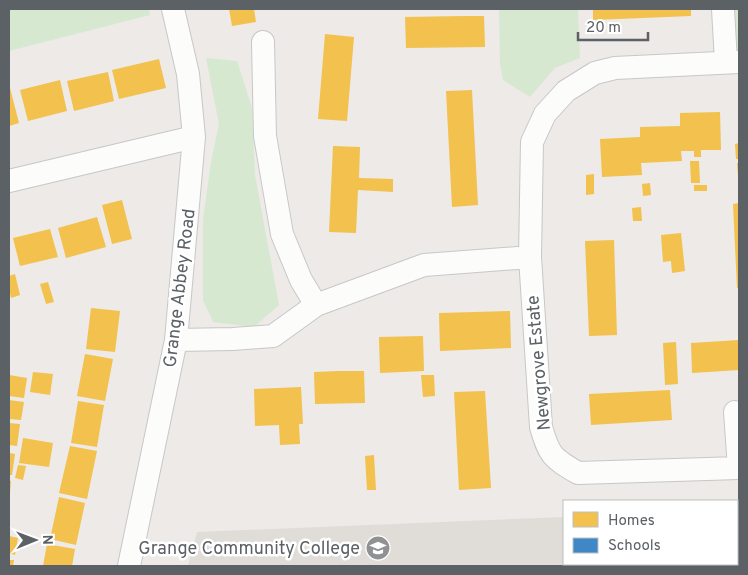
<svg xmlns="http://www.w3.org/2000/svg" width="748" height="575" viewBox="0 0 748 575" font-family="Overpass,sans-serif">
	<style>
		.education { fill: #e0dcd7 }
		.green { fill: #d6e9d0 }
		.homes { fill: #f2c14e }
		.schools { fill: #3f88c5 }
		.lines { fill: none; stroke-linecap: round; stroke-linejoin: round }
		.street-casing { stroke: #c8c7c8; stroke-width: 24 }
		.street { stroke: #fcfcfb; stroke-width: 22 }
		.labels { text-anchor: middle; stroke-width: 5; stroke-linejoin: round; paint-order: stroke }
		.street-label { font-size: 18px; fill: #5c6166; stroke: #fff }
		.poi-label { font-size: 18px; fill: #5c6166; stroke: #fff; text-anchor: end }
	</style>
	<rect width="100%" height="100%" fill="#edeae7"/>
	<!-- education -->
	<path class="education" d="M 739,510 L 739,566 L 188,566 L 197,532 L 564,517 L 564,564 L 737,564 L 737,511 Z"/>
	<!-- green -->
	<path class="green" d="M 9,9 L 149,9 L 150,15 L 9,51 Z
		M 499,9 L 578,9 L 580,58 L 555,68 L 530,97 L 503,80 L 500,64 Z
		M 734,9 L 739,9 L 739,53 L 735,53 Z
		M 206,58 L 237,61 L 252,108 L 255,175 L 279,305 L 254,327 L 213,322 L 203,300 L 203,219 L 211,162 L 219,124 Z"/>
	<!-- homes -->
	<path class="homes" d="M 229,9 L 254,9 L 256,22 L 232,26 Z
		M 593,9 L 691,9 L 691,16 L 593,20 Z
		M 465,16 L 484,16 L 485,47 L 406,48 L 405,17 Z
		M 325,34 L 354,37 L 347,121 L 318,119 Z
		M 159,59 L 166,88 L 119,99 L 112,70 Z
		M 108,72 L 114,101 L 74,111 L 67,81 Z
		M 60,80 L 67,111 L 28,121 L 20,90 Z
		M 9,84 L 19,123 L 9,126 Z
		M 472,90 L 478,205 L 452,207 L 446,91 Z
		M 720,112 L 721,150 L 701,150 L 701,157 L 694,157 L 694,151 L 681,151 L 682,161 L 641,163 L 642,175 L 602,177 L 600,139 L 640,137 L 640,127 L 680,126 L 680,113 Z
		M 739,143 L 739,159 L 736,159 L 735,144 Z
		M 333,146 L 360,147 L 359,178 L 393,179 L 393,192 L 358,190 L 356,233 L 329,232 Z
		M 690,161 L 699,161 L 700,183 L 691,183 Z
		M 737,163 L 739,163 L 739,176 L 738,176 Z
		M 594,174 L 594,194 L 586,195 L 586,175 Z
		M 650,183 L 651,195 L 643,196 L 642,184 Z
		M 694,185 L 707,185 L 707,191 L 694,191 Z
		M 122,200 L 132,239 L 112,244 L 102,205 Z
		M 739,203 L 739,288 L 737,288 L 733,204 Z
		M 641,207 L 642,221 L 633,221 L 632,208 Z
		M 97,217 L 106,247 L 66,258 L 58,228 Z
		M 50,229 L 58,257 L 20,266 L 13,238 Z
		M 681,233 L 685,271 L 672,273 L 671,261 L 663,262 L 661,235 Z
		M 614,240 L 617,335 L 589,336 L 585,241 Z
		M 15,274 L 20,295 L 11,298 L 9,288 L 9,276 Z
		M 48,282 L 54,302 L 46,304 L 40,284 Z
		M 91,308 L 120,311 L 115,352 L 86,349 Z
		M 510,311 L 511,348 L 440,351 L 439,313 Z
		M 423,336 L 424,371 L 380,373 L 379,337 Z
		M 739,340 L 739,370 L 692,373 L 691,343 Z
		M 676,342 L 678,384 L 665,385 L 663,343 Z
		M 85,354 L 113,359 L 105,401 L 77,396 Z
		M 339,371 L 364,371 L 365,403 L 315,404 L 314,372 Z
		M 33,372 L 53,374 L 50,395 L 30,392 Z
		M 9,375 L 27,378 L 24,398 L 9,396 Z
		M 421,375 L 434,375 L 435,396 L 423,397 Z
		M 301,387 L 303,424 L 299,424 L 300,444 L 280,445 L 279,425 L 255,426 L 254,389 Z
		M 670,390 L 672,420 L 591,425 L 589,394 Z
		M 485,391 L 491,488 L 459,490 L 454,392 Z
		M 9,400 L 24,402 L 21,420 L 9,419 Z
		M 78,401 L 104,405 L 97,447 L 71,443 Z
		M 9,423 L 20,424 L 17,446 L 9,445 Z
		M 23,438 L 53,443 L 49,467 L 19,463 Z
		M 70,446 L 97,451 L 87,499 L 59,493 Z
		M 9,453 L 15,454 L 12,475 L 9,475 Z
		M 374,455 L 376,490 L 367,490 L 365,456 Z
		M 18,465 L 26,466 L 23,480 L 15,478 Z
		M 9,481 L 11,481 L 10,493 L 9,493 Z
		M 59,497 L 85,503 L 76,545 L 50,539 Z
		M 9,536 L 18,538 L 15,555 L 9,553 Z
		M 47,544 L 75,549 L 72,566 L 43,566 Z
		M 9,560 L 14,560 L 13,566 L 9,566 Z"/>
	<!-- schools -->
	<path class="schools" d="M 737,517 L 739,517 L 739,558 L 737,558 Z"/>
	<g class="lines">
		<defs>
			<path id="street" d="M 723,9 L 726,62
				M 263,42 L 265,136 L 282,234 L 301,280 L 316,305
				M 739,62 L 615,68 L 595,73 L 566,91 L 545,114 L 532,142 L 530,257 L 541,427 C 549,455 552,458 578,473 L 739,468
				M 9,181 L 194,137
				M 176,340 L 233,339 L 273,336 L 316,305 L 424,265 L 530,257
				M 735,412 L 739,468
				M 129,566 L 176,340 L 194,137 L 188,74 L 173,9"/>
		</defs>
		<!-- street casing -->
		<use href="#street" class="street-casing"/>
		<!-- street -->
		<use href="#street" class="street"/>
	</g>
	<!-- icons -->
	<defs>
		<symbol id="school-disc" viewBox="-11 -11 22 22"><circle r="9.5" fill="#8f9193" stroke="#fff"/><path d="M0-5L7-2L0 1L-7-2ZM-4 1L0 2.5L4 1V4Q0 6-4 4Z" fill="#fff"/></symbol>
	</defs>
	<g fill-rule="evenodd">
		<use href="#school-disc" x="364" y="534" width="28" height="28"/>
	</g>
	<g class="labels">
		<!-- street labels -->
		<g class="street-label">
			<text transform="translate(179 288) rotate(-83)" y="6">Grange Abbey Road</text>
			<text transform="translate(538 363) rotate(-95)" y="6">Newgrove Estate</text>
		</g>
		<!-- poi labels -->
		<g class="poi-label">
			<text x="360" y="554">Grange Community College</text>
		</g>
	</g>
	<!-- border -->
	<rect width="748" height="575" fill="none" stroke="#5c6166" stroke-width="20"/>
	<!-- legend -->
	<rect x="563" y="500" width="175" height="65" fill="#ffffff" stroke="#bec0c2"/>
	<rect x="573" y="512" width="25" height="15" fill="#f2c14e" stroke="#bec0c2"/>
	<text x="608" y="525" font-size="15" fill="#5c6166">Homes</text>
	<rect x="573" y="538" width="25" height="15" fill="#3f88c5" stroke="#bec0c2"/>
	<text x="608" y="550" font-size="15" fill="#5c6166">Schools</text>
	<!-- north arrow -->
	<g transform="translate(35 540) rotate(89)" stroke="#ffffff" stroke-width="4" paint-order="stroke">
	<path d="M0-4L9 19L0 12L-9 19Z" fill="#5c6166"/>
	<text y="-8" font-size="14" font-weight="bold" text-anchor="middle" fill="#5c6166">N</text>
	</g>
	<!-- scale -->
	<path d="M578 32v8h70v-8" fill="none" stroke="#5c6166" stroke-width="2.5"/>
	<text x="586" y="32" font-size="15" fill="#5c6166" stroke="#ffffff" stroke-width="4" paint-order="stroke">20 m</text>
</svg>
